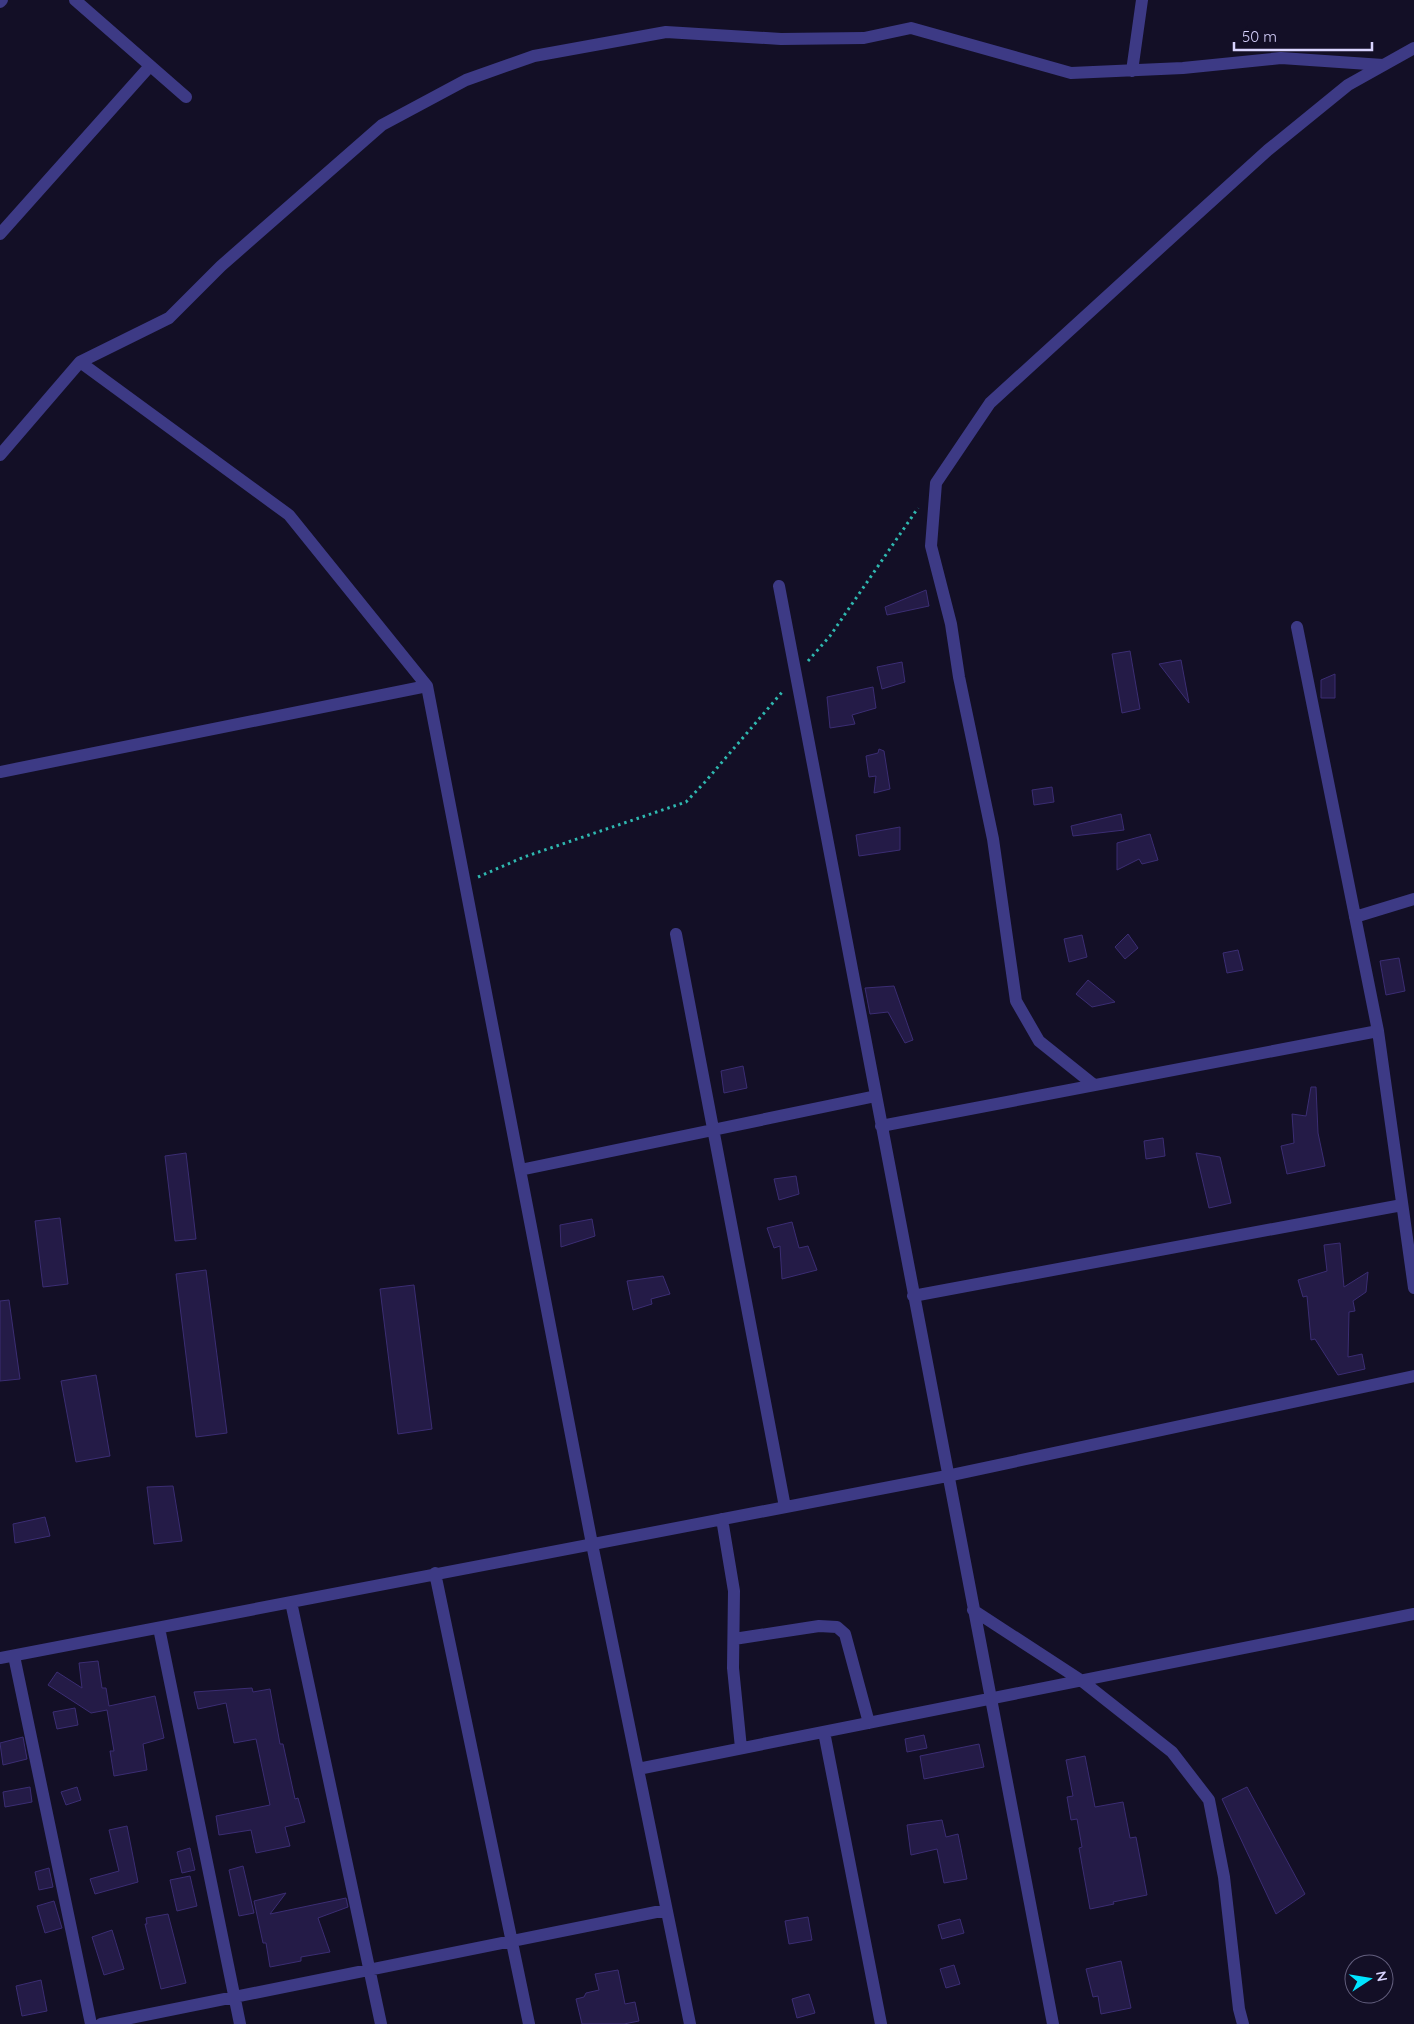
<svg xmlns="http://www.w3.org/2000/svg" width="1414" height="2024" viewBox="0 0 1414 2024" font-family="Quicksand,sans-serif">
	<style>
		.building { fill: #241b47; stroke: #3b2d73 }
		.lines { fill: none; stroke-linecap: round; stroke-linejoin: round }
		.path { stroke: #2fb8b0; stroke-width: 3; stroke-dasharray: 2.5 4; stroke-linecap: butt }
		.minor { stroke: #3d3a85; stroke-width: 12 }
	</style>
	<rect width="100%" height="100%" fill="#130f26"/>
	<!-- building -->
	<path class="building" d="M 926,590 L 929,606 L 887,615 L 885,607 Z
		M 1130,651 L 1140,709 L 1122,713 L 1112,654 Z
		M 1181,660 L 1189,703 L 1159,664 Z
		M 902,662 L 905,682 L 882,689 L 877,667 Z
		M 1335,674 L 1335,698 L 1321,698 L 1321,680 Z
		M 873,687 L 876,708 L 852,715 L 855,724 L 830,728 L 827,697 Z
		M 879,749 L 884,751 L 890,789 L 874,793 L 876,776 L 869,777 L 866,756 L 878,753 Z
		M 1052,787 L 1054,802 L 1034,805 L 1032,790 Z
		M 1121,814 L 1124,830 L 1073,836 L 1071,826 Z
		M 900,827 L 900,850 L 859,856 L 856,835 Z
		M 1150,834 L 1158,860 L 1142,864 L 1139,859 L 1117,870 L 1117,843 Z
		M 1128,934 L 1138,948 L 1125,959 L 1115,947 Z
		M 1082,935 L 1087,957 L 1069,962 L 1064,939 Z
		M 1238,950 L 1243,970 L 1227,973 L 1223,953 Z
		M 1399,958 L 1405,991 L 1386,995 L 1380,961 Z
		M 1088,980 L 1115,1002 L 1092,1007 L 1076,994 Z
		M 894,986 L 913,1040 L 905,1043 L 888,1012 L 870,1014 L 865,988 Z
		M 743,1066 L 747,1088 L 724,1093 L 721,1071 Z
		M 1311,1087 L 1316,1087 L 1318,1133 L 1325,1166 L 1287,1174 L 1281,1146 L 1294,1143 L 1292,1114 L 1306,1116 Z
		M 1163,1138 L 1165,1156 L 1146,1159 L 1144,1141 Z
		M 186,1153 L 196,1239 L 175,1241 L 165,1156 Z
		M 1196,1153 L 1220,1157 L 1231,1203 L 1209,1208 Z
		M 796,1176 L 799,1194 L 779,1200 L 774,1179 Z
		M 60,1218 L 68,1284 L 43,1287 L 35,1221 Z
		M 592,1219 L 595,1236 L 561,1247 L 560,1225 Z
		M 792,1222 L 799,1248 L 808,1246 L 817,1270 L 782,1279 L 780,1246 L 774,1248 L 767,1228 Z
		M 1340,1243 L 1344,1287 L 1368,1272 L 1366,1292 L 1353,1301 L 1355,1311 L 1349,1312 L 1348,1357 L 1362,1354 L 1365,1369 L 1338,1375 L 1315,1339 L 1311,1340 L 1307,1296 L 1303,1297 L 1298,1280 L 1327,1271 L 1324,1245 Z
		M 206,1270 L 227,1433 L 196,1437 L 176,1274 Z
		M 663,1276 L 670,1294 L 651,1299 L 652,1304 L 633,1310 L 627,1281 Z
		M 414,1285 L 432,1429 L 398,1434 L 380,1289 Z
		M 9,1300 L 20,1379 L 0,1381 L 0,1301 Z
		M 96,1375 L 110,1456 L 76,1462 L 61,1381 Z
		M 173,1486 L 182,1541 L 154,1544 L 147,1487 Z
		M 45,1517 L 50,1536 L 15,1543 L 13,1524 Z
		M 98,1661 L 102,1688 L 106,1688 L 109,1706 L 155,1696 L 164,1738 L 143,1744 L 147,1770 L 114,1776 L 110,1751 L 114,1751 L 107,1710 L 91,1713 L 48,1685 L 57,1672 L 82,1688 L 79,1663 Z
		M 252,1688 L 253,1692 L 270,1689 L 280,1744 L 283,1744 L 295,1799 L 298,1798 L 305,1822 L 285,1827 L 290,1846 L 256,1853 L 251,1830 L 219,1835 L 216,1816 L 270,1805 L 256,1739 L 234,1743 L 226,1703 L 198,1709 L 194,1692 Z
		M 75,1708 L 78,1725 L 57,1729 L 53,1712 Z
		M 924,1735 L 927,1748 L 907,1752 L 905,1739 Z
		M 23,1737 L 27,1759 L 3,1765 L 0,1743 Z
		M 979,1744 L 984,1767 L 924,1779 L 920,1756 Z
		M 1085,1756 L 1095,1807 L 1123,1802 L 1130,1838 L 1136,1837 L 1147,1895 L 1113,1902 L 1114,1904 L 1090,1909 L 1079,1848 L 1082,1847 L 1077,1819 L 1071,1820 L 1067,1797 L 1073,1796 L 1066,1760 Z
		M 30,1787 L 32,1802 L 5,1807 L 3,1792 Z
		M 77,1787 L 81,1800 L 66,1805 L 61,1792 Z
		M 1247,1787 L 1305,1894 L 1276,1914 L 1222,1799 Z
		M 942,1820 L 946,1837 L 958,1834 L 967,1879 L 944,1883 L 937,1849 L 911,1855 L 907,1825 Z
		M 127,1826 L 138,1882 L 95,1894 L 90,1879 L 119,1871 L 109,1830 Z
		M 190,1848 L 195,1870 L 182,1873 L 177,1852 Z
		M 243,1866 L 254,1913 L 239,1916 L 229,1870 Z
		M 49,1868 L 53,1887 L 39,1890 L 35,1872 Z
		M 190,1876 L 197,1906 L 177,1911 L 170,1880 Z
		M 286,1893 L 270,1914 L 346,1898 L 348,1907 L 318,1918 L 330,1952 L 301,1957 L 301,1961 L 270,1967 L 266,1943 L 263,1943 L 254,1901 Z
		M 54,1901 L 62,1928 L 45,1933 L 37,1906 Z
		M 168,1914 L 186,1983 L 161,1989 L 145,1924 L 147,1924 L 146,1918 Z
		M 808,1917 L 812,1940 L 789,1944 L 785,1921 Z
		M 960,1919 L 964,1933 L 942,1939 L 938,1925 Z
		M 112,1930 L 124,1969 L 104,1975 L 92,1937 Z
		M 1121,1961 L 1131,2008 L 1101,2014 L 1098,1996 L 1093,1997 L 1086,1969 Z
		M 954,1965 L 960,1984 L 946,1988 L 940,1969 Z
		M 618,1970 L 625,2004 L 635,2002 L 639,2021 L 624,2024 L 582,2024 L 576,1999 L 584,1997 L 586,1993 L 599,1990 L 595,1974 Z
		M 41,1980 L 47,2011 L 22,2016 L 16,1986 Z
		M 809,1994 L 815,2013 L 797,2018 L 792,1999 Z"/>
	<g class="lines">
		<!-- path -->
		<path class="path" d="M 808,661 L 830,636 L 918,508
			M 478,877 L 524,857 L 686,802 L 705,782 L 783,691"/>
		<!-- minor -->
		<path class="minor" d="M 75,0 L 186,97
			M 0,2 L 2,0
			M 1132,71 L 1142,0
			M 0,234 L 150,66
			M 80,362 L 289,515 L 427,686 L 592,1544 L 690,2024
			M 0,455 L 80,362 L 169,318 L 221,266 L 382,125 L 466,80 L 534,56 L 666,32 L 781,39 L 864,38 L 911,28 L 1071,73 L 1183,68 L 1281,58 L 1383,65
			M 779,586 L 1053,2024
			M 1297,627 L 1378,1031 L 1414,1288
			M 0,772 L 427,686
			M 1355,917 L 1414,899
			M 676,934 L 785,1507
			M 1094,1085 L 1039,1041 L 1016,1001 L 993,839 L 959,677 L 951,624 L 931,546 L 936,483 L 990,403 L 1183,227 L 1268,150 L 1348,85 L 1414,48
			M 881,1126 L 1378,1031
			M 520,1170 L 876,1096
			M 913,1296 L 1402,1205
			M 722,1519 L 734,1591 L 733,1668 L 741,1748
			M 435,1573 L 529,2024
			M 291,1602 L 381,2024
			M 973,1610 L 1082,1681 L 1172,1752 L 1209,1800 L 1224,1877 L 1239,2009 L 1243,2024
			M 159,1628 L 240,2024
			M 734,1639 L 819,1626 L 837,1627 L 845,1634 L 869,1723
			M 14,1656 L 91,2024
			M 0,1658 L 947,1476 L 1414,1376
			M 824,1732 L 881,2024
			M 638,1769 L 1414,1614
			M 101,2024 L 666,1910"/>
	</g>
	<!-- north arrow -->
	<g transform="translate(1369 1979) rotate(78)"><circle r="24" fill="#130f26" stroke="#625e7d"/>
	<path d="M0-4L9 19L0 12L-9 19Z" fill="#00e5ff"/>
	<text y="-8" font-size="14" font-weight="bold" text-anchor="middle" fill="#d9d4ff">N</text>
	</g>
	<!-- scale -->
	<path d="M1234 42v8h138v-8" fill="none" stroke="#d9d4ff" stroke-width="2.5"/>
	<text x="1242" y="42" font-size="15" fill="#d9d4ff" stroke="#130f26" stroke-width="4" paint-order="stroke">50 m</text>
</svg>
